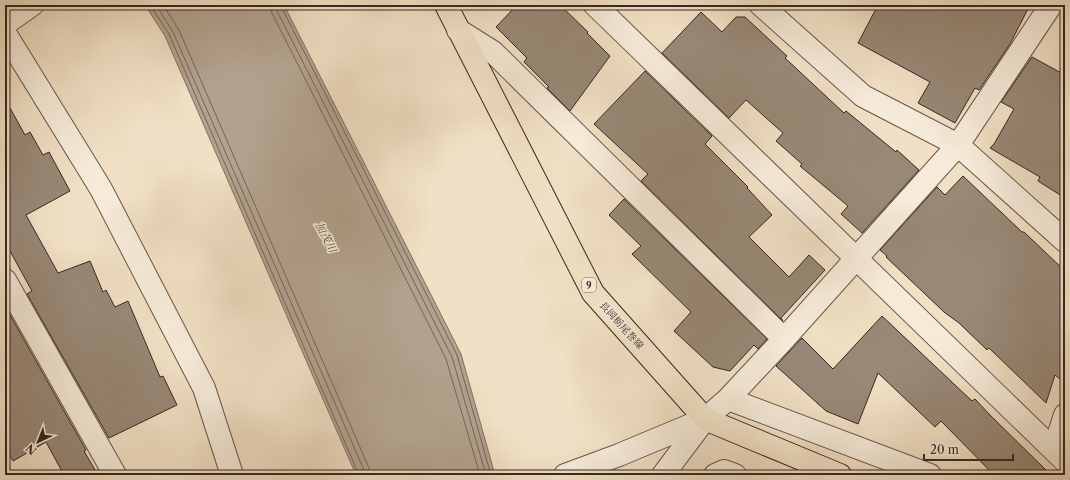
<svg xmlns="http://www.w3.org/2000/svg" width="1070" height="480" viewBox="0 0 1070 480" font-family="'Libre Caslon Text','Noto Serif JP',serif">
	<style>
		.water { fill: #b2a18d; stroke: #817162 }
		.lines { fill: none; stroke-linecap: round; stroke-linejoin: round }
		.shore { stroke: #746457; stroke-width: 1 }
		.building { fill: #988876; stroke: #372821 }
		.minor-casing { stroke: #66564a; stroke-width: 24 }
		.major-casing { stroke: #372821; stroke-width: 24 }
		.minor { stroke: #f6ebd9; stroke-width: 22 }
		.major { stroke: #f1e0c5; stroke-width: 22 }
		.labels { text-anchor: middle; stroke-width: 3; stroke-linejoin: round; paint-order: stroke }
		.shield { fill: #f6ebd9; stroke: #706258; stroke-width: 1 }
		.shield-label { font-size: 9px; font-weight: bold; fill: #372821 }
		.street-label { font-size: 10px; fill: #372821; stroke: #f6ebd9 }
		.water-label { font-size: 11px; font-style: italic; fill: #5c4c41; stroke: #f6ebd9 }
	</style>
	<rect width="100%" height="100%" fill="#f1e0c5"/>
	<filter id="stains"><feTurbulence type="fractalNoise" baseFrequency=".005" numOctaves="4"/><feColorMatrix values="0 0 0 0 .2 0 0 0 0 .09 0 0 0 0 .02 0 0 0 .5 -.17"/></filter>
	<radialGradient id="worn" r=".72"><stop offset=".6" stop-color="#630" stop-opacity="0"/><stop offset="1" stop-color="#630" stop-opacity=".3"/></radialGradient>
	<!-- water -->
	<path class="water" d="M 145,5 L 284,5 L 461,354 L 495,475 L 356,475 L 165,36 Z"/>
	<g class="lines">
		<!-- shore -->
		<path class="shore" d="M 150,5 L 169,34 L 359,475
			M 156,5 L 173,32 L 364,470 L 364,475
			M 163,5 L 179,30 L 369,468 L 370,475
			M 270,5 L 272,13 L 446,359 L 480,475
			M 276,5 L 277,11 L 452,357 L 486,475
			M 281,5 L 282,8 L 457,355 L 491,475"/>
	</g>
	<!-- building -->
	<path class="building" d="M 517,5 L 560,5 L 588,32 L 587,33 L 610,56 L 570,111 L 547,88 L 549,87 L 524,62 L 527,58 L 496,27 Z
		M 878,5 L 1030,5 L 1010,44 L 979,90 L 975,88 L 955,123 L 918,103 L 930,82 L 858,43 Z
		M 701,12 L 722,32 L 736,17 L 745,17 L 787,56 L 785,58 L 844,113 L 846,111 L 896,152 L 897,150 L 919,170 L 862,233 L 841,214 L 848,206 L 800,166 L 802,164 L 776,141 L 783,133 L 746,100 L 729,118 L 662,53 Z
		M 1032,57 L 1065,75 L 1065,198 L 1038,181 L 1040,177 L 990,148 L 994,144 L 1014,109 L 1001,102 Z
		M 645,71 L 712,136 L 705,144 L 748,187 L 747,188 L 772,215 L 749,237 L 789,277 L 809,255 L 825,270 L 781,318 L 783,321 L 641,181 L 648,174 L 594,124 Z
		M 5,99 L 25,135 L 30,132 L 43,155 L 49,152 L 70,191 L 26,215 L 58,273 L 90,261 L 103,292 L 106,290 L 115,307 L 128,301 L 160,377 L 163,376 L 177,405 L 109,438 L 27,294 L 32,291 L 5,242 Z
		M 963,176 L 1022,232 L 1024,232 L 1065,271 L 1065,383 L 1055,375 L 1046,403 L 989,348 L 987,350 L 959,323 L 944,312 L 886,257 L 887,256 L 880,250 L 937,187 L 945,195 Z
		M 624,199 L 767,339 L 758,349 L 754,345 L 730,371 L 713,367 L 674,331 L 691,312 L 632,254 L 641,246 L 609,215 Z
		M 5,306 L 86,450 L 84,451 L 98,475 L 64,475 L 46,442 L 13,461 L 5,446 Z
		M 882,316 L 972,401 L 975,399 L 990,415 L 1051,475 L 994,475 L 941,421 L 935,427 L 878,373 L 858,424 L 826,411 L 776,366 L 802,338 L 833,369 Z"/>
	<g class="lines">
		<defs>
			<path id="minor" d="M 595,5 L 1065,461
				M 761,5 L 863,96 L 958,145 L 1065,241
				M 5,24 L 32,5
				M 458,30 L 493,52 L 784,339
				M 5,33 L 101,189 L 204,388 L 232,475
				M 5,280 L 115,475
				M 728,399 L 930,475
				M 1054,449 L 1065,415
				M 565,475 L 619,455 L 705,419
				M 663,475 L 705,419 L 728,399 L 784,339 L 958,145 L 1051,5
				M 715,475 L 724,471 L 735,475"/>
			<path id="major" d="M 446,5 L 593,293 L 705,419 L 840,475"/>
		</defs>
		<!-- minor casing -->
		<use href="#minor" class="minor-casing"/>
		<!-- major casing -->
		<use href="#major" class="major-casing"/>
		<!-- minor -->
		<use href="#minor" class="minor"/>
		<!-- major -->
		<use href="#major" class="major"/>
	</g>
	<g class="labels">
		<!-- shield labels -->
		<rect class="shield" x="582" y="278" width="14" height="14" rx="3"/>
		<g class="shield-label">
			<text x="589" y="288">9</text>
		</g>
		<!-- street labels -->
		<g class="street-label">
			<text transform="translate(622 325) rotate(48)" y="4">長岡栃尾巻線</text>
		</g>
		<!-- water labels -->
		<g class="water-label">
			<text transform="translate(326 237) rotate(62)" y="4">加茂川</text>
		</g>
	</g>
	<!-- margin -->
	<rect width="1070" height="480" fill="none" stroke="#f1e0c5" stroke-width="20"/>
	<rect x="6" y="6" width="1058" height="468" fill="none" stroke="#372821" stroke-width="2"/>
	<rect x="10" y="10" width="1050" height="460" fill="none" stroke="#372821"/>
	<!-- north arrow -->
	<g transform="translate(38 442) rotate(223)" stroke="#f6ebd9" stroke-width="3" paint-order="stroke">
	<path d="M0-3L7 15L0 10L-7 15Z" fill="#372821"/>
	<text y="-6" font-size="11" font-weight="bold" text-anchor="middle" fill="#372821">N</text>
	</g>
	<!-- scale -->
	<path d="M924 454v6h89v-6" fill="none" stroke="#372821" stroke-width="2"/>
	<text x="930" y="454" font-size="12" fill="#372821" stroke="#f6ebd9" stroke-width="3" paint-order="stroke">20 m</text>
	<rect width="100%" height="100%" filter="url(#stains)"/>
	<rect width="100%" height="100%" fill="url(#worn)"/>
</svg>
